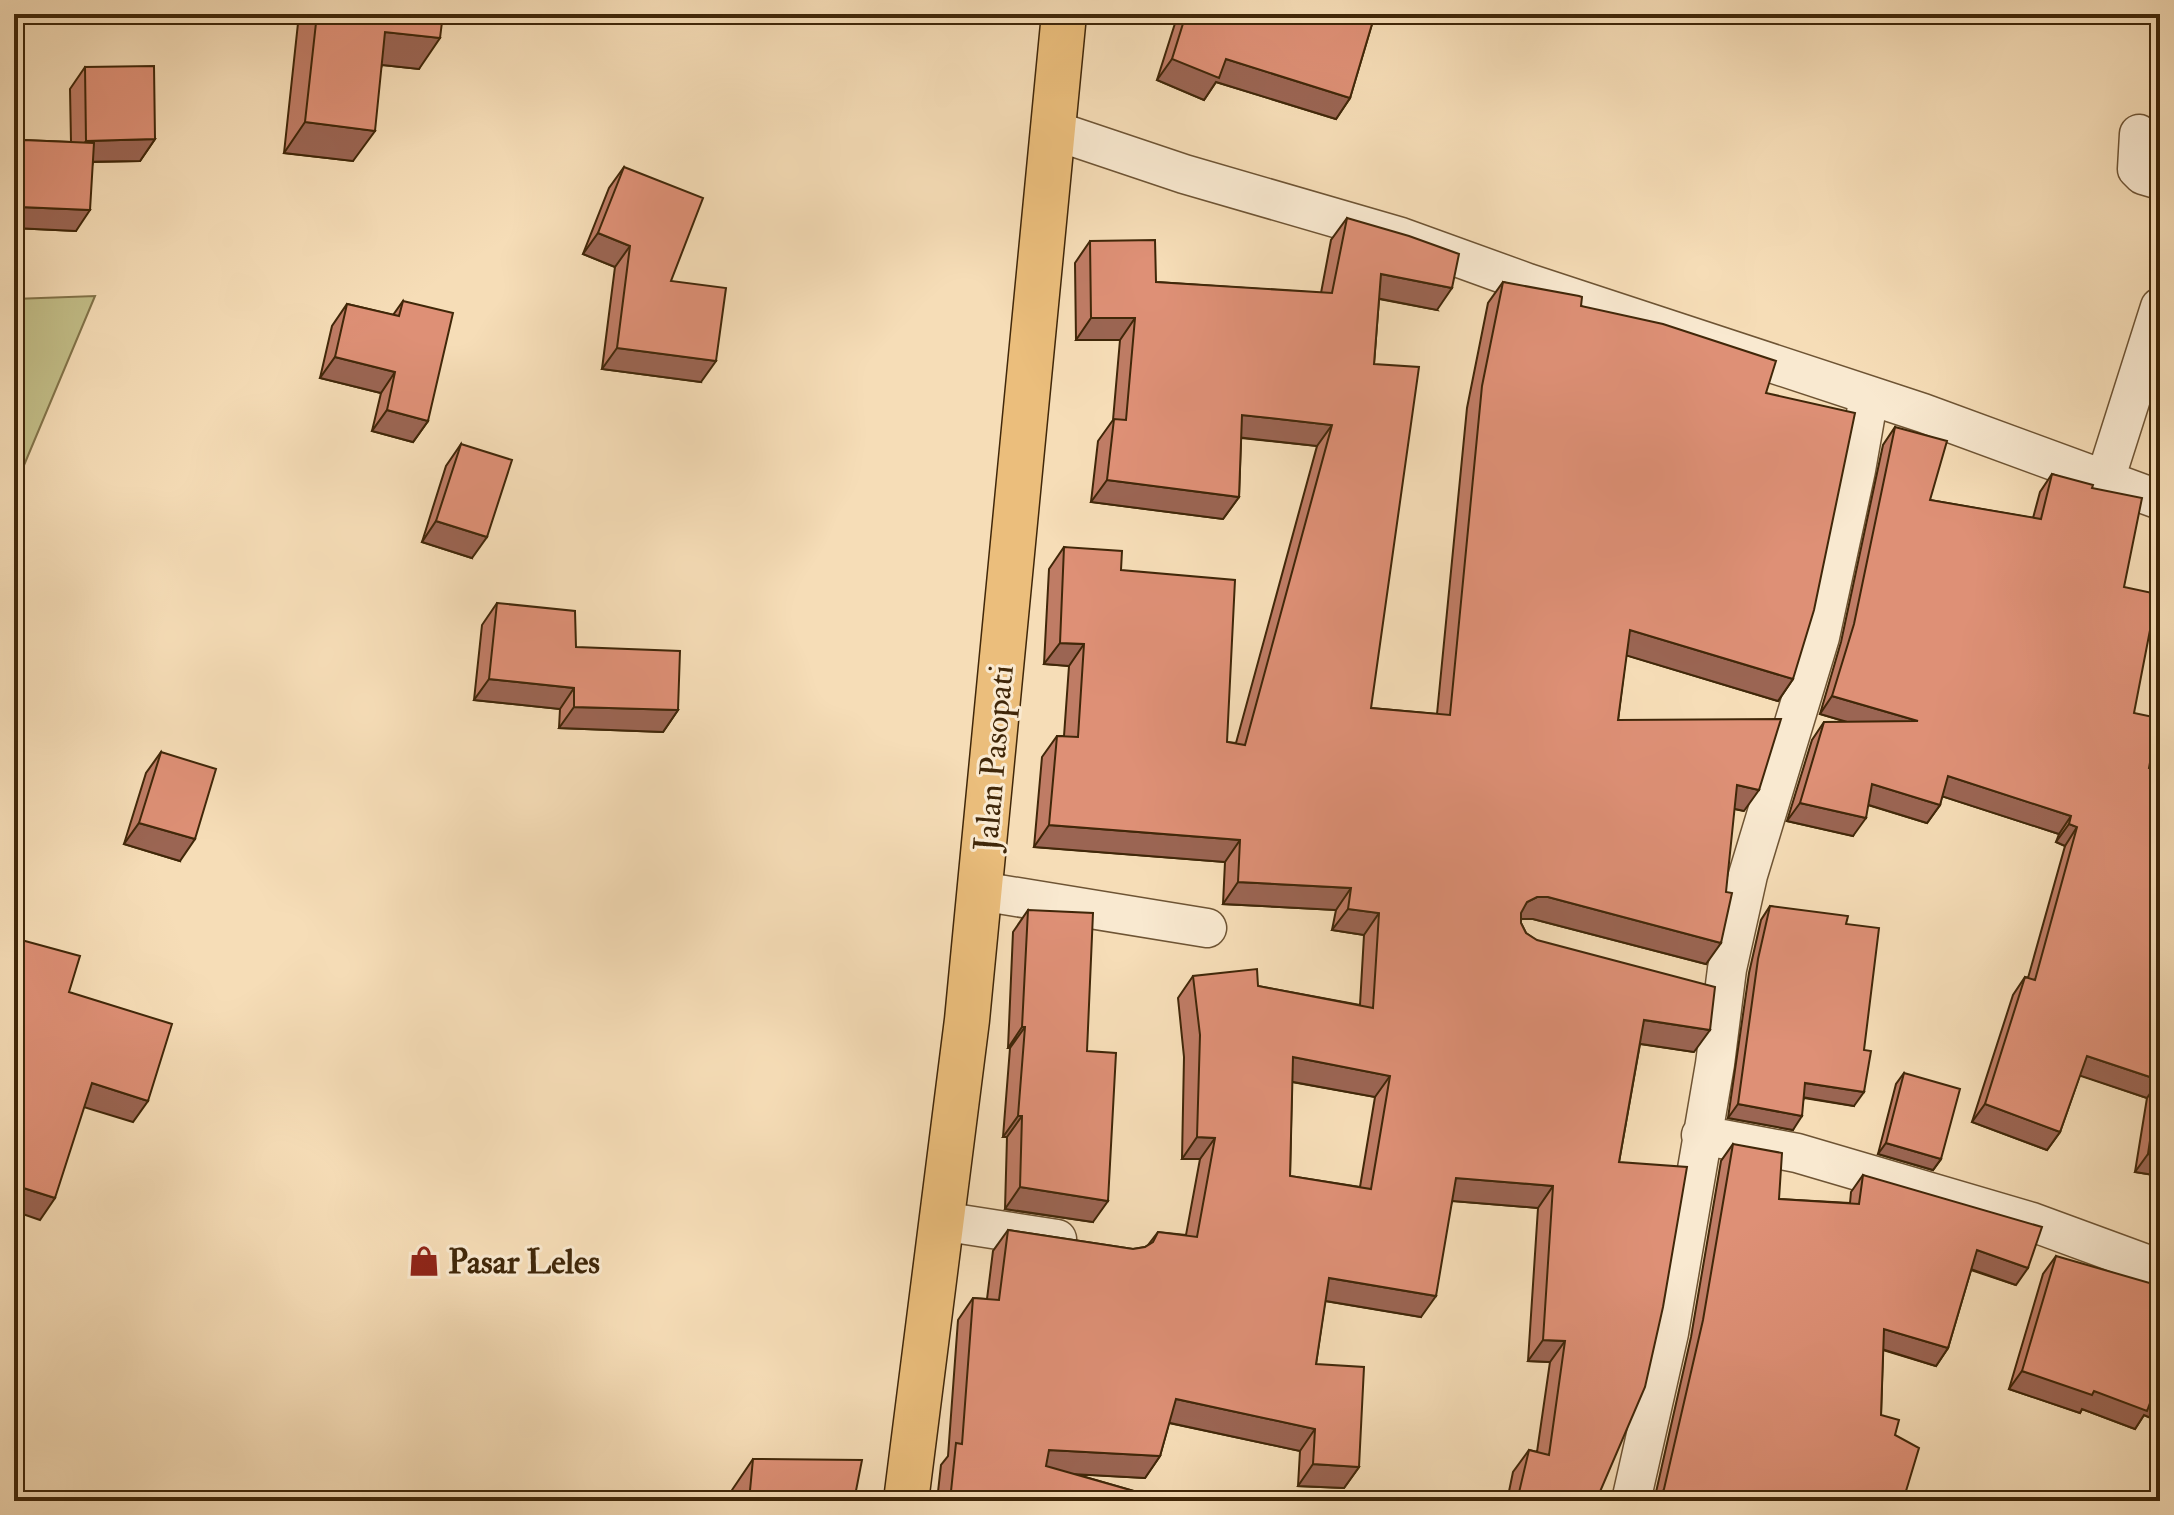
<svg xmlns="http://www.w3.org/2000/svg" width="2174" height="1515" viewBox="0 0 2174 1515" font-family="'IM FELL Double Pica',serif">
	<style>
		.green { fill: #c3bf89; stroke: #827349; stroke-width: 2 }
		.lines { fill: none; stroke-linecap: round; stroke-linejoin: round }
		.minor-casing { stroke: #6e5434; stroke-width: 41 }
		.primary-casing { stroke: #402709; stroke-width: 47 }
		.minor { stroke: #f9e9d0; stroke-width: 38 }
		.primary { stroke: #ebbe7c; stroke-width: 44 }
		.wall { fill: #bf7c65; stroke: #402709; stroke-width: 2; fill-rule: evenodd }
		.shaded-wall { fill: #9b6553; stroke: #402709; stroke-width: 2 }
		.building { fill: #de9076; stroke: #402709; stroke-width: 2; fill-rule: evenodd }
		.labels { text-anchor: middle; stroke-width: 6; stroke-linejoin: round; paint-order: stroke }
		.street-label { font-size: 34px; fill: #402709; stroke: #f9e9d0 }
		.poi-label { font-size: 34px; font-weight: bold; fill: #402709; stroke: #f9e9d0; text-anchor: start }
	</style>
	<rect width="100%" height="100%" fill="#f6ddb7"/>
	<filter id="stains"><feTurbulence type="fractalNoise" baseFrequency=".0025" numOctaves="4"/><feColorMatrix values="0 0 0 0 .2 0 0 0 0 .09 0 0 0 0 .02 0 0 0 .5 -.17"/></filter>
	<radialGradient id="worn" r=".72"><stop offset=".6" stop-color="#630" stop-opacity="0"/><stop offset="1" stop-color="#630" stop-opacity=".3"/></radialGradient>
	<!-- green -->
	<path class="green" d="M 95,296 L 14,489 L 14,299 Z"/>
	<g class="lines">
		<defs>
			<path id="minor" d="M 1053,130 L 1184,174 L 1401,237 L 1528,283 L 1923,413 L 2160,500
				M 2139,134 L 2137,169 L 2143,175 L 2160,180
				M 2105,480 L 2160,307
				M 980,891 L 1207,928
				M 1701,1135 L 1797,1153 L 2032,1222 L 2160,1269
				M 941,1221 L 1057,1239
				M 1631,1501 L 1669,1333 L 1715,1064 L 1727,969 L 1748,875 L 1820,637 L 1856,470 L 1869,396"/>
			<path id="primary" d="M 906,1501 L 967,1020 L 1064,14"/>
		</defs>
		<!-- minor casing -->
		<use href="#minor" class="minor-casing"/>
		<!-- primary casing -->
		<use href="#primary" class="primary-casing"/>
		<!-- minor -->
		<use href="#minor" class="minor"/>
		<!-- primary -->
		<use href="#primary" class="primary"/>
	</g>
	<!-- wall -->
	<path class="wall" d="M 299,14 L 443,14 L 419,69 L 382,65 L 353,161 L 284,153 Z
		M 1178,14 L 1375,14 L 1350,98 L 1336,119 L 1216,82 L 1204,100 L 1157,80 Z
		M 85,67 L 155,139 L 140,161 L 93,162 L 76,231 L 14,228 L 14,153 L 23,140 L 71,142 L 70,89 Z
		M 624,167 L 671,281 L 701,382 L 602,369 L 615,267 L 583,254 L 609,188 Z
		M 1347,218 L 1437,310 L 1379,299 L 1374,364 L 1371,708 L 1437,714 L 1467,408 L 1488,303 L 1503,282 L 1581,306 L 1766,393 L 1793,679 L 1778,701 L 1626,655 L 1618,720 L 1744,811 L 1734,809 L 1706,964 L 1533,919 L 1521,919 L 1521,923 L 1526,933 L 1694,1052 L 1640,1044 L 1619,1162 L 1596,1501 L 1507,1501 L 1513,1472 L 1529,1450 L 1537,1452 L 1550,1362 L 1528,1361 L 1538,1208 L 1452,1201 L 1421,1317 L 1325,1301 L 1316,1364 L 1359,1467 L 1344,1488 L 1298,1486 L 1300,1451 L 1169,1423 L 1160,1456 L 1145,1478 L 1075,1474 L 1168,1501 L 937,1501 L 941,1465 L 948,1456 L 958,1320 L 973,1298 L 987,1299 L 993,1251 L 1008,1230 L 1133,1249 L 1145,1247 L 1148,1245 L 1158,1232 L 1186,1235 L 1200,1159 L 1182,1159 L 1184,1057 L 1178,998 L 1193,976 L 1258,986 L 1360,1005 L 1364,935 L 1332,930 L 1336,910 L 1223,904 L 1225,862 L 1034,847 L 1042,757 L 1057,736 L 1064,736 L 1069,666 L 1044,664 L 1049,569 L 1064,547 L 1121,570 L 1227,742 L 1236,743 L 1317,446 L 1241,438 L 1239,497 L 1223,519 L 1091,502 L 1098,441 L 1113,420 L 1120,340 L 1076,340 L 1075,263 L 1090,241 L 1156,282 L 1321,293 L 1331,240 ZM 1292,1082 L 1375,1097 L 1360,1187 L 1290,1176 Z
		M 403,301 L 428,421 L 413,442 L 372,431 L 381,393 L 320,378 L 332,326 L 347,304 L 393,315 Z
		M 1895,427 L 1930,500 L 2033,518 L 2040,492 L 2052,474 L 2092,488 L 2124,587 L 2134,713 L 2149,768 L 2160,772 L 2160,1176 L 2135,1172 L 2147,1098 L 2080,1075 L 2060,1132 L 2047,1150 L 1972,1122 L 2013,995 L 2025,977 L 2028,978 L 2065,846 L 2056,842 L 2059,834 L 1942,796 L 1940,805 L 1927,823 L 1868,805 L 1853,836 L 1787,821 L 1812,740 L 1824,722 L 1847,722 L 1820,714 L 1841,642 L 1883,445 Z
		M 461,444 L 472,558 L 422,542 L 446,466 Z
		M 497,603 L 576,647 L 678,710 L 663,732 L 559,728 L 560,709 L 474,700 L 482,625 Z
		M 161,752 L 180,861 L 124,844 L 146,773 Z
		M 1770,906 L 1846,924 L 1854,1106 L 1804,1098 L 1793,1130 L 1728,1118 L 1749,973 L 1761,920 Z
		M 1028,910 L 1087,1051 L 1093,1222 L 1005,1209 L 1007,1137 L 1003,1137 L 1010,1048 L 1008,1048 L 1013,932 Z
		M 1904,1073 L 1941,1159 L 1933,1170 L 1878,1154 L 1896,1084 Z
		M 1733,1144 L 1779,1199 L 1850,1203 L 1851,1192 L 1863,1175 L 2016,1285 L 1971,1270 L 1948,1348 L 1936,1366 L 1883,1350 L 1881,1415 L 1895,1435 L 1903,1501 L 1654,1501 L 1691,1337 L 1721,1161 Z
		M 2056,1256 L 2158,1356 L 2160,1357 L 2160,1422 L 2144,1415 L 2135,1429 L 2082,1409 L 2080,1413 L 2009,1389 L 2043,1274 Z
		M 753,1459 L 854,1501 L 731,1501 L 732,1490 Z"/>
	<!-- shaded-wall -->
	<path class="shaded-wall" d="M 385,32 L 440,38 L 419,69 L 364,63 Z
		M 1172,59 L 1226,59 L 1350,98 L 1336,119 L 1216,82 L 1204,100 L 1157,80 Z
		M 305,122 L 375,131 L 353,161 L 284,153 Z
		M 155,139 L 140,161 L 71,162 L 86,141 Z
		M 20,207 L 90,210 L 76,231 L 14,228 L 14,215 Z
		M 598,233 L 630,246 L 615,267 L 583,254 Z
		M 1381,274 L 1452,288 L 1437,310 L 1366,296 Z
		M 1091,318 L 1135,318 L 1120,340 L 1076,340 Z
		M 617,348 L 716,361 L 701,382 L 602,369 Z
		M 335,357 L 395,372 L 381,393 L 320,378 Z
		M 387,410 L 428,421 L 413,442 L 372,431 Z
		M 1242,415 L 1332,425 L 1317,446 L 1227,436 Z
		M 1107,480 L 1239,497 L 1223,519 L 1091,502 Z
		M 436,521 L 487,537 L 472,558 L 422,542 Z
		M 1630,630 L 1793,679 L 1778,701 L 1615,652 Z
		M 1060,643 L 1084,644 L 1069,666 L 1044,664 Z
		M 489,679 L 574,688 L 560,709 L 474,700 Z
		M 1832,696 L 1918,721 L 1905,739 L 1820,714 Z
		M 574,707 L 678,710 L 663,732 L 559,728 Z
		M 1948,776 L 2071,816 L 2059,834 L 1935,794 Z
		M 1872,784 L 1940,805 L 1927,823 L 1859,802 Z
		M 1737,785 L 1759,790 L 1744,811 L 1722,806 Z
		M 1800,803 L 1866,818 L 1853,836 L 1787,821 Z
		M 139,823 L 195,839 L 180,861 L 124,844 Z
		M 2069,824 L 2077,827 L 2065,846 L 2056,842 Z
		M 1049,825 L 1240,840 L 1225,862 L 1034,847 Z
		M 1238,882 L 1351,888 L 1336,910 L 1223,904 Z
		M 1537,897 L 1548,897 L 1721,943 L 1706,964 L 1533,919 L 1522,919 L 1512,924 L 1527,902 Z
		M 1348,909 L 1379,913 L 1364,935 L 1332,930 Z
		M 1644,1020 L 1710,1030 L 1694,1052 L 1628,1042 Z
		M 1022,1027 L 1025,1027 L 1010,1048 L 1008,1048 Z
		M 2087,1056 L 2159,1080 L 2147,1098 L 2075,1074 Z
		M 1293,1057 L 1390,1076 L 1375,1097 L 1277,1079 Z
		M 92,1083 L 148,1101 L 133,1122 L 77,1105 Z
		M 1805,1083 L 1864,1092 L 1854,1106 L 1796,1096 Z
		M 1738,1104 L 1802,1116 L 1793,1130 L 1728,1118 Z
		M 1985,1104 L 2060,1132 L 2047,1150 L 1972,1122 Z
		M 1018,1116 L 1022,1116 L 1007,1137 L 1003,1137 Z
		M 1197,1137 L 1215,1138 L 1200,1159 L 1182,1159 Z
		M 1886,1143 L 1941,1159 L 1933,1170 L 1878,1154 Z
		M 2148,1154 L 2160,1156 L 2160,1176 L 2135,1172 Z
		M 1456,1178 L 1553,1186 L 1538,1208 L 1440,1200 Z
		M 14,1185 L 55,1198 L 40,1220 L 14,1211 Z
		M 1020,1187 L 1108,1201 L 1093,1222 L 1005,1209 Z
		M 1977,1250 L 2028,1268 L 2016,1285 L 1965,1267 Z
		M 1329,1278 L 1436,1296 L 1421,1317 L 1314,1299 Z
		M 1884,1329 L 1948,1348 L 1936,1366 L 1872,1346 Z
		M 1543,1340 L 1565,1341 L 1550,1362 L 1528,1361 Z
		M 2022,1371 L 2094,1391 L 2153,1395 L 2160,1398 L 2160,1422 L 2144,1415 L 2135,1429 L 2082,1409 L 2080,1413 L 2009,1389 Z
		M 1176,1399 L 1315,1429 L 1300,1451 L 1161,1421 Z
		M 1049,1450 L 1160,1456 L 1145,1478 L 1034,1472 Z
		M 1313,1464 L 1359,1467 L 1344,1488 L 1298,1486 Z"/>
	<!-- building -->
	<path class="building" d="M 317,14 L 443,14 L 440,38 L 385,32 L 375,131 L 305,122 Z
		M 1186,14 L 1375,14 L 1350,98 L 1226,59 L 1219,78 L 1172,59 Z
		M 154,66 L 155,139 L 86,141 L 85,67 Z
		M 23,140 L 94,143 L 90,210 L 20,207 Z
		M 624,167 L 703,198 L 671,281 L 726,288 L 716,361 L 617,348 L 630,246 L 598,233 Z
		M 1347,218 L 1409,236 L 1459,254 L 1452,288 L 1381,274 L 1374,364 L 1419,367 L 1371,708 L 1450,715 L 1482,386 L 1503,282 L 1579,296 L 1582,297 L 1581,306 L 1663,324 L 1776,361 L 1766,393 L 1855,413 L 1814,610 L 1793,679 L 1630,630 L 1618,720 L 1781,719 L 1759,790 L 1737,785 L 1726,892 L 1732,893 L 1721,943 L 1548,897 L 1537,897 L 1527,902 L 1521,913 L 1521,923 L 1526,933 L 1537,940 L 1715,987 L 1710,1030 L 1644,1020 L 1619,1162 L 1687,1167 L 1663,1307 L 1645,1387 L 1596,1501 L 1517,1501 L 1529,1450 L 1549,1455 L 1565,1341 L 1543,1340 L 1553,1186 L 1456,1178 L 1436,1296 L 1329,1278 L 1316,1364 L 1364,1367 L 1359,1467 L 1313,1464 L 1315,1429 L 1176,1399 L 1160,1456 L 1049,1450 L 1046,1466 L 1169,1501 L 950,1501 L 956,1443 L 962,1444 L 973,1298 L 999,1300 L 1008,1230 L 1133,1249 L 1145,1247 L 1153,1242 L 1158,1232 L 1197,1237 L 1215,1138 L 1197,1137 L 1200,1035 L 1193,976 L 1257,969 L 1258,986 L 1373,1008 L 1379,913 L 1348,909 L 1351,888 L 1238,882 L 1240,840 L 1049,825 L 1057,736 L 1078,737 L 1084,644 L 1060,643 L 1064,547 L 1122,551 L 1121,570 L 1235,580 L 1227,742 L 1245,745 L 1332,425 L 1242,415 L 1239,497 L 1107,480 L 1114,419 L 1126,420 L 1135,318 L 1091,318 L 1090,241 L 1155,240 L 1156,282 L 1332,293 ZM 1293,1057 L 1390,1076 L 1371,1189 L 1290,1176 Z
		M 403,301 L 453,313 L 428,421 L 387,410 L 395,372 L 335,357 L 347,304 L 399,316 Z
		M 1895,427 L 1947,441 L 1930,500 L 2041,519 L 2052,474 L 2093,485 L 2092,488 L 2142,498 L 2124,587 L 2157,594 L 2134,713 L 2158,718 L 2149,768 L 2160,772 L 2160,1156 L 2148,1154 L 2159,1080 L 2087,1056 L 2060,1132 L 1985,1104 L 2025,977 L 2035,980 L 2077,827 L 2069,824 L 2071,816 L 1948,776 L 1940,805 L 1872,784 L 1866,818 L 1800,803 L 1824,722 L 1918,721 L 1832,696 L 1854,624 Z
		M 461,444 L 512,460 L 487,537 L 436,521 Z
		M 497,603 L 575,611 L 576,647 L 680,651 L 678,710 L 574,707 L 574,688 L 489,679 Z
		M 161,752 L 216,769 L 195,839 L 139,823 Z
		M 1770,906 L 1848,916 L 1846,924 L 1879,928 L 1864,1050 L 1871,1051 L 1864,1092 L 1805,1083 L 1802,1116 L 1738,1104 L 1758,959 Z
		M 1028,910 L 1093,913 L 1087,1051 L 1116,1053 L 1108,1201 L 1020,1187 L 1022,1116 L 1018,1116 L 1025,1027 L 1022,1027 Z
		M 14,938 L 80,956 L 69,992 L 172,1024 L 148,1101 L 92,1083 L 55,1198 L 14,1185 Z
		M 1904,1073 L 1960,1089 L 1941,1159 L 1886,1143 Z
		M 1733,1144 L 1782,1153 L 1779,1199 L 1859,1204 L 1863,1175 L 2042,1227 L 2028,1268 L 1977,1250 L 1948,1348 L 1884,1329 L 1881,1415 L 1899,1420 L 1895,1435 L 1919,1448 L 1903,1501 L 1655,1501 L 1660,1498 L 1664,1489 L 1703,1320 Z
		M 2056,1256 L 2160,1286 L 2160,1342 L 2158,1356 L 2160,1357 L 2160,1398 L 2153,1395 L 2147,1411 L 2094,1391 L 2092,1395 L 2022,1371 Z
		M 753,1459 L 862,1460 L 854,1501 L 749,1501 Z"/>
	<!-- icons -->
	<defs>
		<symbol id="shop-bare" viewBox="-9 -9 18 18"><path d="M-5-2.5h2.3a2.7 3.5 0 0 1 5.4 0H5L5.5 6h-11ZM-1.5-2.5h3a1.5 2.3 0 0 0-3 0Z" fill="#8f2418" stroke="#f9e9d0" stroke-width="2.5" paint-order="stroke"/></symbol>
	</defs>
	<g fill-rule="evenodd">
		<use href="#shop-bare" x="402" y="1239" width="44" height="44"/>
	</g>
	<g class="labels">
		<!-- street labels -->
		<g class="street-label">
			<text transform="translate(993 758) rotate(-85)" y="12">Jalan Pasopati</text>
		</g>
		<!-- poi labels -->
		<g class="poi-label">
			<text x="448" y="1273">Pasar Leles</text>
		</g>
	</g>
	<!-- margin -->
	<rect width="2174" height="1515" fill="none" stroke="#f6ddb7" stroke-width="48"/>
	<rect x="16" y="16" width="2142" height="1483" fill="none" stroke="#402709" stroke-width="4"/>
	<rect x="24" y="24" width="2126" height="1467" fill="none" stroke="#402709" stroke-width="2"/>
	<rect width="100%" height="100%" filter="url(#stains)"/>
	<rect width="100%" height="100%" fill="url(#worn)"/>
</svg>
